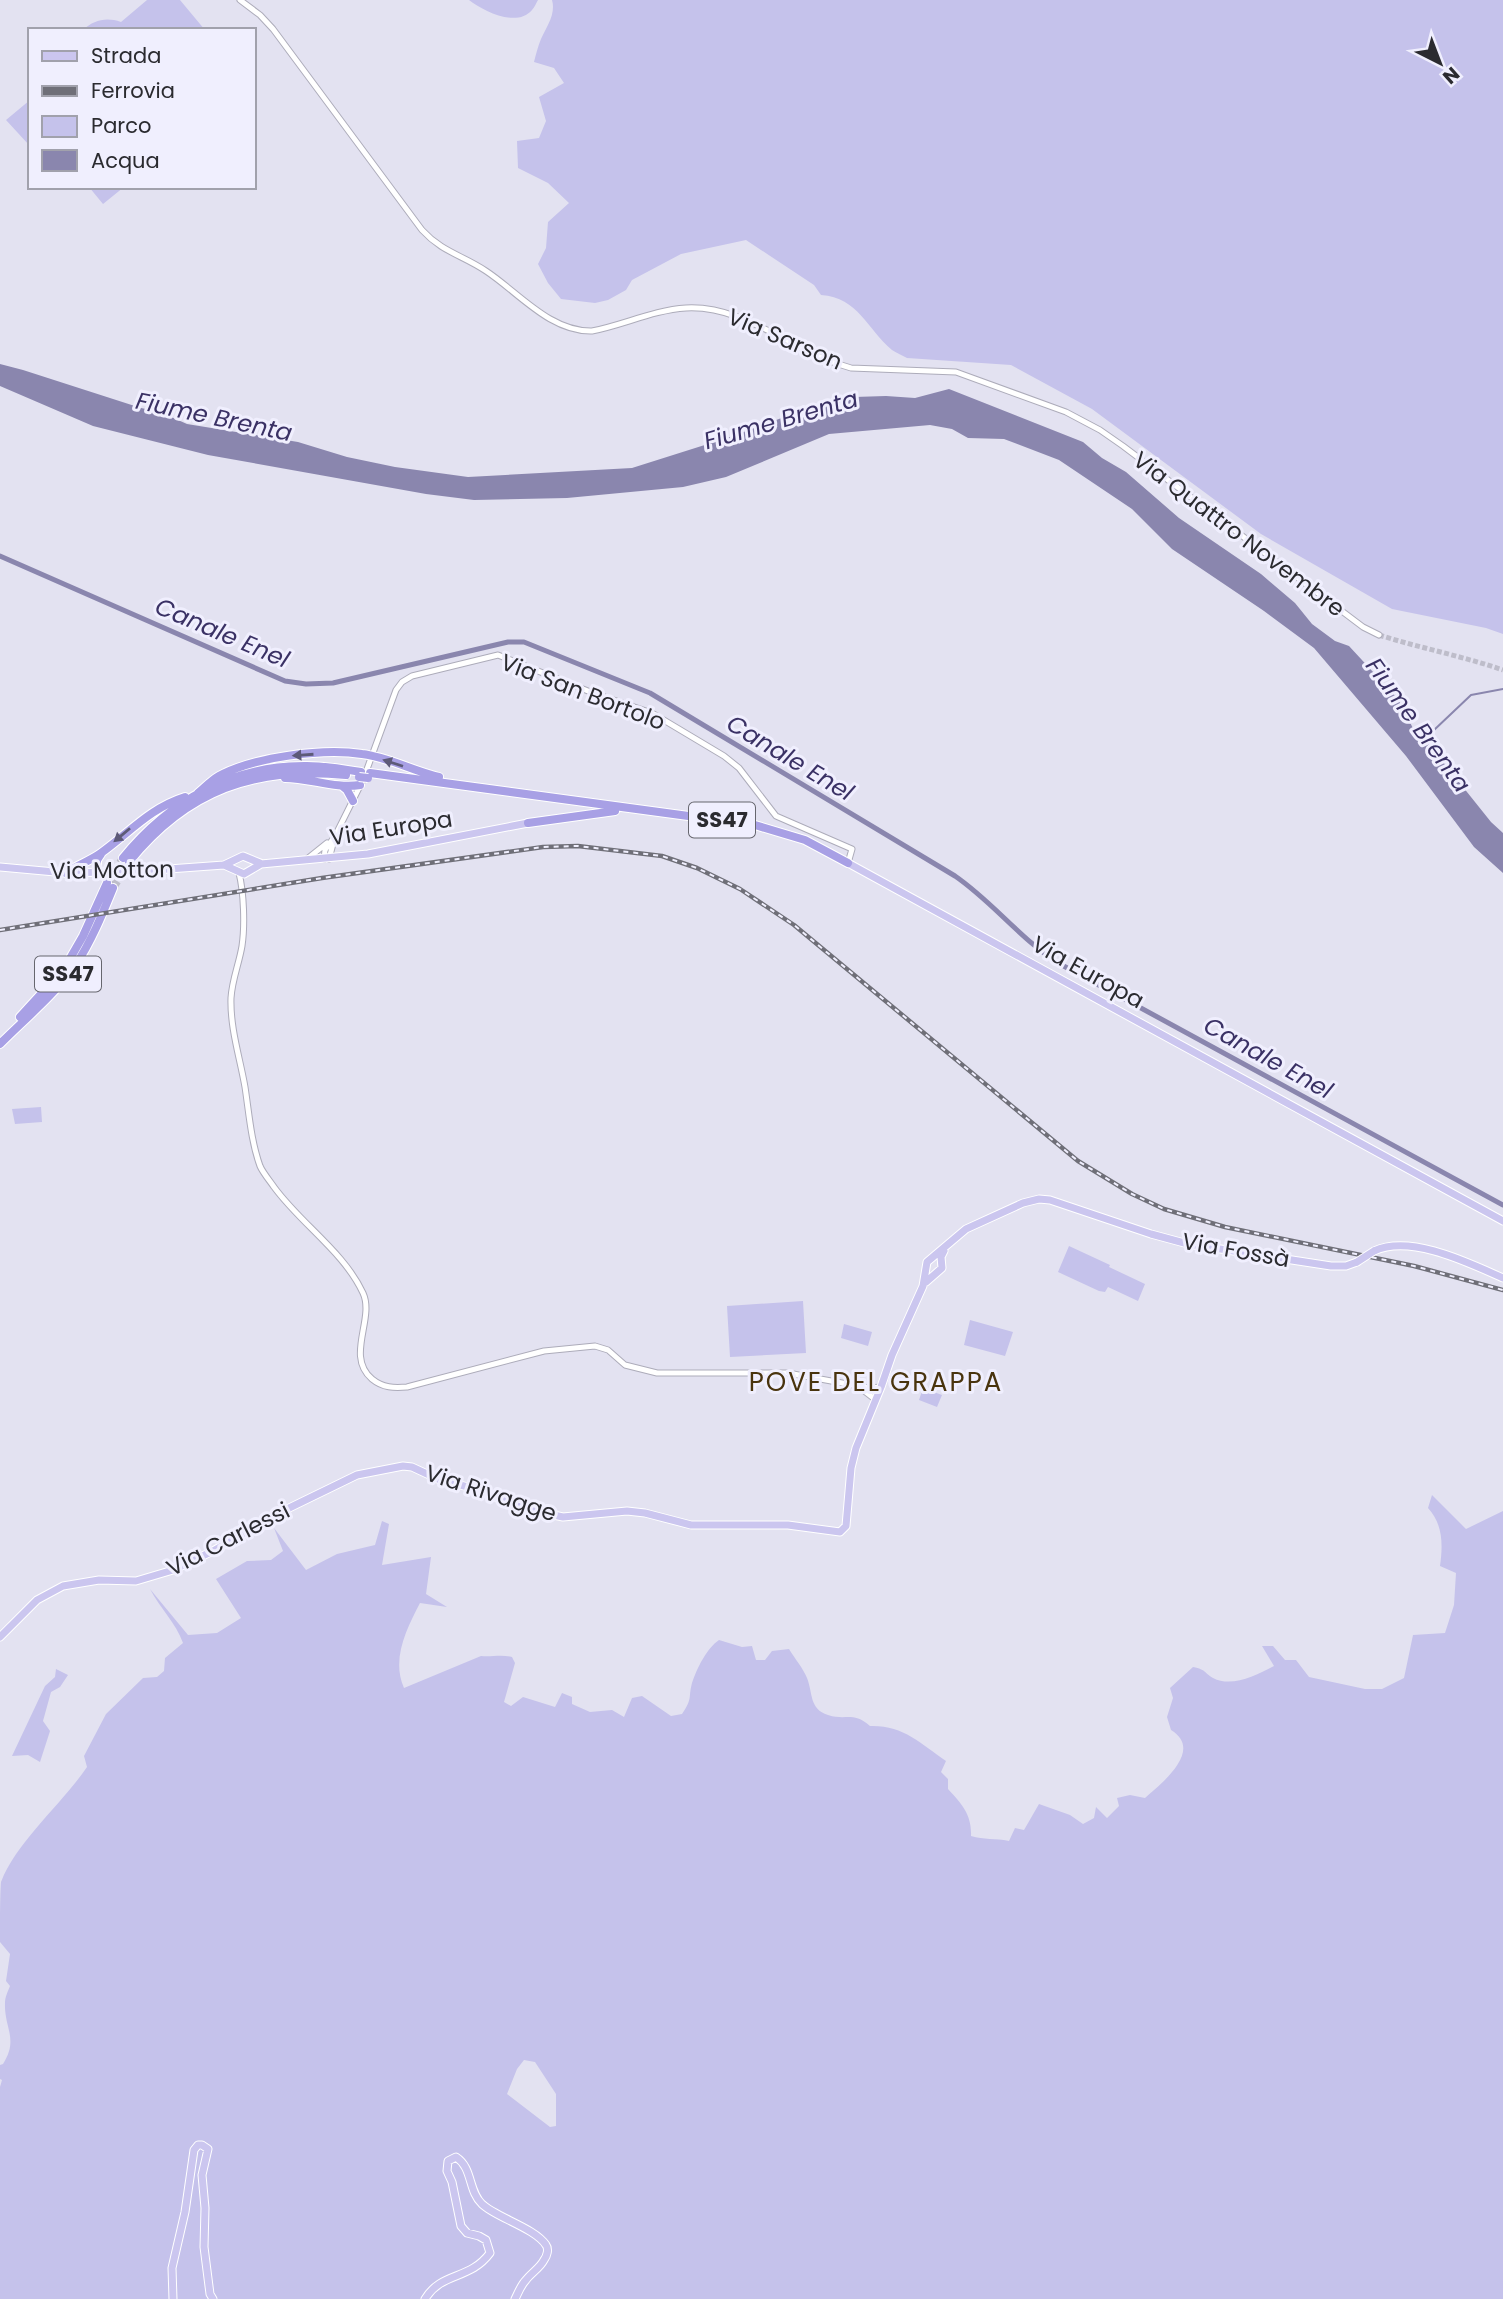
<svg xmlns="http://www.w3.org/2000/svg" width="1503" height="2299" viewBox="0 0 1503 2299" font-family="Poppins,sans-serif">
	<style>
		.green { fill: #c5c2eb; fill-rule: evenodd }
		.water { fill: #8a86ae }
		.lines { fill: none; stroke-linecap: round; stroke-linejoin: round }
		.stream { stroke: #8a86ae; stroke-width: 2 }
		.canal { stroke: #8a86ae; stroke-width: 5 }
		.minor-tunnel { stroke: #bebdca; stroke-width: 5; stroke-dasharray: 5 2.5; stroke-linecap: butt }
		.highway-tunnel { stroke: #bebdca; stroke-width: 8; stroke-dasharray: 8 4; stroke-linecap: butt }
		.minor-casing { stroke: #adacba; stroke-width: 7 }
		.major-casing { stroke: #fff; stroke-width: 9 }
		.highway-casing { stroke: #fff; stroke-width: 10 }
		.minor { stroke: #fff; stroke-width: 5 }
		.major { stroke: #cbc6ef; stroke-width: 7 }
		.highway { stroke: #a8a0e5; stroke-width: 8 }
		.rail-casing { stroke: #6f6f78; stroke-width: 4.5 }
		.rail { stroke: #f0effe; stroke-width: 2; stroke-dasharray: 5; stroke-linecap: butt }
		.major-bridge-casing { stroke: #fff; stroke-width: 9; stroke-linecap: butt }
		.highway-bridge-casing { stroke: #fff; stroke-width: 10; stroke-linecap: butt }
		.major-bridge { stroke: #cbc6ef; stroke-width: 7 }
		.highway-bridge { stroke: #a8a0e5; stroke-width: 8 }
		.oneway { fill: #5d5a78 }
		.labels { text-anchor: middle; stroke-width: 6; stroke-linejoin: round; paint-order: stroke }
		.shield { fill: #f0effe; stroke: #66666e; stroke-width: 2 }
		.shield-label { font-size: 21px; font-weight: bold; fill: #2b2b30 }
		.street-label { font-size: 23px; fill: #2b2b30; stroke: #f0effe }
		.water-label { font-size: 24px; font-style: italic; fill: #3a3165; stroke: #f0effe }
		.quarter-label { font-size: 26px; letter-spacing: 2px; fill: #49340e; stroke: #f0effe }
	</style>
	<rect width="100%" height="100%" fill="#e3e2f1"/>
	<!-- green -->
	<path class="green" d="M 147,0 L 180,0 L 205,30 L 83,30 C 94,20 106,17 121,22 Z
		M 469,0 L 538,0 C 536,3 535,7 532,10 C 517,28 483,11 469,0 Z
		M 552,0 L 1503,0 L 1503,634 L 1486,628 L 1392,609 L 1261,534 L 1092,409 L 1011,365 L 907,358 C 902,355 896,353 892,350 C 866,328 859,298 821,295 L 814,285 L 746,240 L 681,254 L 632,280 L 626,290 L 608,300 L 595,303 L 561,299 L 548,283 L 538,264 L 546,248 L 548,222 L 569,203 L 548,183 L 518,168 L 517,141 L 539,138 L 546,121 L 539,97 L 564,83 L 554,68 L 534,62 C 536,54 538,46 541,39 C 547,26 556,14 552,0 Z
		M 30,100 L 30,145 L 29,145 L 6,120 Z
		M 89,187 L 124,187 L 103,204 Z
		M 41,1107 L 42,1122 L 15,1124 L 12,1109 Z
		M 1069,1246 L 1110,1265 L 1109,1267 L 1145,1284 L 1138,1301 L 1108,1287 L 1105,1292 L 1099,1291 L 1058,1272 Z
		M 803,1301 L 806,1353 L 730,1357 L 727,1306 Z
		M 970,1320 L 1013,1332 L 1005,1356 L 964,1345 Z
		M 844,1324 L 872,1332 L 868,1346 L 841,1338 Z
		M 923,1388 L 942,1395 L 937,1407 L 919,1400 Z
		M 1432,1495 L 1466,1529 L 1503,1511 L 1503,2299 L 0,2299 L 0,2087 L 2,2080 L 0,2079 L 0,2065 L 3,2064 C 19,2039 4,2028 5,2003 C 5,1997 8,1991 10,1986 L 6,1981 L 10,1954 L 0,1942 C 0,1928 0,1893 1,1882 C 17,1841 62,1804 87,1767 L 84,1756 L 106,1714 L 143,1678 L 157,1677 L 164,1671 L 165,1658 L 183,1643 C 176,1623 160,1608 150,1589 L 188,1635 L 217,1633 L 241,1618 L 216,1579 L 247,1561 L 271,1560 L 283,1551 L 274,1528 L 306,1570 L 337,1554 L 375,1545 L 382,1521 L 389,1524 L 382,1565 L 431,1557 L 426,1594 L 447,1607 L 420,1603 C 407,1628 391,1659 404,1688 L 481,1656 C 492,1657 501,1654 512,1657 L 515,1663 L 504,1702 L 511,1706 L 523,1697 L 555,1707 L 562,1693 L 572,1697 L 572,1704 L 590,1712 L 612,1710 L 624,1717 L 632,1698 L 642,1696 L 671,1716 L 682,1714 C 693,1698 688,1698 692,1683 C 697,1668 707,1648 719,1640 L 742,1647 L 752,1646 L 756,1660 L 765,1660 L 772,1651 L 789,1649 C 795,1659 803,1668 807,1678 C 813,1693 809,1709 828,1715 C 846,1721 853,1711 870,1726 C 903,1725 920,1743 946,1761 L 941,1772 L 948,1779 L 948,1789 C 962,1804 972,1815 971,1836 C 984,1840 995,1838 1009,1841 L 1015,1828 L 1024,1830 L 1039,1804 L 1070,1815 L 1083,1824 L 1094,1818 L 1096,1807 L 1107,1818 L 1119,1806 L 1117,1798 L 1130,1795 L 1145,1798 C 1162,1783 1204,1750 1171,1730 L 1167,1717 L 1173,1698 L 1170,1688 L 1193,1667 C 1207,1670 1203,1672 1213,1678 C 1232,1688 1257,1675 1274,1666 L 1262,1646 L 1273,1646 L 1285,1660 L 1296,1660 L 1309,1677 L 1365,1689 L 1382,1689 L 1404,1678 L 1413,1635 L 1445,1633 L 1454,1605 L 1456,1573 L 1440,1566 C 1443,1545 1443,1524 1428,1508 ZM 524,2060 L 535,2062 L 556,2094 L 556,2126 L 550,2127 L 507,2094 L 517,2069 Z
		M 56,1669 L 68,1675 L 60,1687 L 51,1692 L 43,1721 L 50,1731 L 40,1762 L 28,1755 L 12,1756 L 45,1686 L 55,1677 Z"/>
	<!-- water -->
	<path class="water" d="M 0,364 L 23,370 L 141,408 L 160,412 L 187,424 L 298,442 L 347,457 L 395,467 L 468,477 L 632,468 L 730,437 L 822,403 L 854,397 L 886,396 L 915,398 L 949,389 L 1083,442 L 1102,458 L 1126,472 L 1179,518 L 1261,574 L 1295,603 L 1312,624 L 1335,641 L 1349,646 L 1398,699 L 1419,740 L 1427,742 L 1491,822 L 1503,833 L 1503,873 L 1474,847 L 1406,756 L 1314,648 L 1264,611 L 1172,549 L 1132,509 L 1059,460 L 1004,439 L 968,438 L 952,429 L 930,425 L 829,434 L 726,477 L 683,487 L 567,498 L 474,500 L 426,494 L 208,455 L 93,426 L 0,386 Z"/>
	<g class="lines">
		<!-- stream -->
		<path class="stream" d="M 1419,740 L 1433,731 L 1471,695 L 1503,689"/>
		<!-- canal -->
		<path class="canal" d="M 0,556 L 285,681 L 306,684 L 333,683 L 508,642 L 524,642 L 650,693 L 955,876 C 993,902 1021,940 1060,964 L 1503,1205"/>
		<!-- minor-tunnel -->
		<path class="minor-tunnel" d="M 1379,635 C 1420,648 1462,656 1503,670"/>
		<!-- highway-tunnel -->
		<path class="highway-tunnel" d="M 107,883 L 123,858
			M 113,888 L 129,862"/>
		<defs>
			<path id="minor" d="M 240,0 L 260,15 L 273,29 L 422,230 C 442,252 462,255 486,271 C 518,292 550,332 592,331 C 623,325 654,310 686,308 C 740,305 786,345 835,363 L 851,368 L 956,372 L 1066,412 L 1100,430 L 1123,446 L 1363,627 L 1379,635
				M 307,859 L 327,843
				M 324,859 L 325,850 L 335,836 L 363,780 L 396,690 L 402,682 L 412,676 L 498,655 L 593,693 L 652,713 L 724,756 L 739,768 L 776,816 L 852,849 L 848,863
				M 329,859 L 334,840
				M 239,873 C 244,893 245,926 242,946 C 239,964 232,980 231,998 C 230,1028 240,1058 245,1087 C 249,1113 251,1141 260,1166 C 263,1173 270,1181 274,1187 C 301,1224 344,1252 363,1293 C 375,1319 345,1356 372,1379 C 383,1388 394,1388 407,1387 L 544,1351 L 595,1346 L 608,1350 L 625,1365 L 657,1373 L 788,1373 L 869,1388 L 881,1387
				M 859,1387 L 876,1400"/>
			<path id="major" d="M 848,863 L 1503,1221
				M 224,865 L 244,874 L 261,864 L 368,854 L 528,823
				M 0,867 L 66,873 L 141,871 L 224,865 L 243,856 L 260,863
				M 1374,1251 C 1411,1234 1469,1263 1503,1278
				M 926,1282 L 942,1268 L 941,1257 L 944,1251
				M 0,1637 L 37,1600 L 63,1586 L 99,1580 L 136,1581 L 173,1570 L 213,1551 L 283,1511 L 357,1475 L 403,1466 L 412,1467 L 440,1480 L 476,1489 L 525,1509 L 563,1517 L 627,1511 L 645,1513 L 691,1525 L 788,1525 L 840,1532 L 846,1526 L 851,1468 L 856,1448 L 881,1387 L 892,1355 L 923,1286 L 927,1262 L 966,1229 L 1023,1203 L 1039,1199 L 1050,1200 L 1151,1234 L 1188,1244 L 1331,1266 L 1346,1266 L 1357,1262
				M 173,2299 L 172,2268 L 185,2212 L 194,2150 L 198,2145 L 202,2145 L 208,2149 L 202,2175 L 205,2208 L 204,2247 L 210,2294 L 213,2299
				M 425,2299 C 442,2271 469,2281 490,2253 L 486,2240 L 479,2236 L 467,2233 L 461,2226 L 452,2182 L 447,2171 L 448,2161 L 456,2157 C 473,2168 468,2191 482,2204 C 495,2217 535,2228 546,2245 C 549,2249 547,2256 544,2260 C 540,2268 531,2273 526,2280 C 521,2285 518,2293 515,2299"/>
			<path id="highway" d="M 370,773 L 755,825 L 805,840 L 848,863
				M 285,778 C 310,778 335,789 360,785
				M 342,786 L 347,790 L 353,801
				M 198,793 C 205,787 212,780 219,776 C 254,757 323,748 362,754 C 388,757 413,771 439,777
				M 528,823 L 615,811
				M 123,858 C 169,801 233,765 307,766 C 325,766 343,769 361,772
				M 129,862 C 187,790 255,766 346,775
				M 97,872 L 97,860 L 101,854
				M 66,873 C 77,865 90,861 101,853 C 129,833 150,808 185,797
				M 20,1017 L 64,969 L 83,936 L 107,883
				M 0,1044 C 25,1019 54,995 75,966 C 91,942 102,915 113,888"/>
		</defs>
		<!-- minor casing -->
		<use href="#minor" class="minor-casing"/>
		<!-- major casing -->
		<use href="#major" class="major-casing"/>
		<!-- highway casing -->
		<use href="#highway" class="highway-casing"/>
		<!-- minor -->
		<use href="#minor" class="minor"/>
		<!-- major -->
		<use href="#major" class="major"/>
		<!-- highway -->
		<use href="#highway" class="highway"/>
		<defs>
			<path id="rail" d="M 0,930 L 322,878 L 543,847 L 578,846 L 662,856 L 697,868 L 740,889 L 794,925 L 1078,1161 L 1132,1194 L 1164,1209 L 1225,1227 L 1414,1266 L 1503,1290"/>
		</defs>
		<!-- rail casing -->
		<use href="#rail" class="rail-casing"/>
		<!-- rail -->
		<use href="#rail" class="rail"/>
		<defs>
			<path id="major-bridge" d="M 1357,1262 L 1374,1251"/>
			<path id="highway-bridge" d="M 359,777 L 368,778"/>
		</defs>
		<!-- major-bridge casing -->
		<use href="#major-bridge" class="major-bridge-casing"/>
		<!-- highway-bridge casing -->
		<use href="#highway-bridge" class="highway-bridge-casing"/>
		<!-- major-bridge -->
		<use href="#major-bridge" class="major-bridge"/>
		<!-- highway-bridge -->
		<use href="#highway-bridge" class="highway-bridge"/>
	</g>
	<!-- one-way arrows -->
	<defs><path id="oneway-solid" d="M-6-.8H1V-3.2L6.5 0L1 3.2V.8H-6Z" transform="scale(1.75)"/></defs>
	<g class="oneway">
		<use href="#oneway-solid" transform="translate(303 755) rotate(176)"/>
		<use href="#oneway-solid" transform="translate(393 763) rotate(-162)"/>
		<use href="#oneway-solid" transform="translate(122 835) rotate(140)"/>
	</g>
	<g class="labels">
		<!-- shield labels -->
		<g class="shield">
			<rect x="689" y="802.5" width="66" height="35" rx="5"/>
			<rect x="35" y="956.5" width="66" height="35" rx="5"/>
		</g>
		<g class="shield-label">
			<text x="722" y="827">SS47</text>
			<text x="68" y="981">SS47</text>
		</g>
		<!-- street labels -->
		<g class="street-label">
			<text transform="translate(785 339) rotate(23)" y="8">Via Sarson</text>
			<text transform="translate(1239 534) rotate(37)" y="8">Via Quattro Novembre</text>
			<text transform="translate(583 692) rotate(21)" y="8">Via San Bortolo</text>
			<text transform="translate(391 828) rotate(-9)" y="8">Via Europa</text>
			<text transform="translate(112 870) rotate(-1)" y="8">Via Motton</text>
			<text transform="translate(1088 972) rotate(29)" y="8">Via Europa</text>
			<text transform="translate(1236 1250) rotate(10)" y="8">Via Fossà</text>
			<text transform="translate(491 1493) rotate(18)" y="8">Via Rivagge</text>
			<text transform="translate(228 1539) rotate(-27)" y="8">Via Carlessi</text>
		</g>
		<!-- water labels -->
		<g class="water-label">
			<text transform="translate(214 417) rotate(12)" y="8">Fiume Brenta</text>
			<text transform="translate(781 420) rotate(-16)" y="8">Fiume Brenta</text>
			<text transform="translate(222 633) rotate(23)" y="8">Canale Enel</text>
			<text transform="translate(1418 725) rotate(54)" y="8">Fiume Brenta</text>
			<text transform="translate(790 758) rotate(31)" y="8">Canale Enel</text>
			<text transform="translate(1268 1058) rotate(29)" y="8">Canale Enel</text>
		</g>
		<!-- quarter labels -->
		<g class="quarter-label">
			<text x="876" y="1391">POVE DEL GRAPPA</text>
		</g>
	</g>
	<!-- legend -->
	<rect x="28" y="28" width="228" height="161" fill="#f0effe" stroke="#a1a1ac" stroke-width="2"/>
	<rect x="42" y="51" width="35" height="10" fill="#cbc6ef" stroke="#a1a1ac" stroke-width="2"/>
	<text x="91" y="63" font-size="21" fill="#2b2b30">Strada</text>
	<rect x="42" y="86" width="35" height="10" fill="#6f6f78" stroke="#a1a1ac" stroke-width="2"/>
	<text x="91" y="98" font-size="21" fill="#2b2b30">Ferrovia</text>
	<rect x="42" y="116" width="35" height="21" fill="#c5c2eb" stroke="#a1a1ac" stroke-width="2"/>
	<text x="91" y="133" font-size="21" fill="#2b2b30">Parco</text>
	<rect x="42" y="150" width="35" height="21" fill="#8a86ae" stroke="#a1a1ac" stroke-width="2"/>
	<text x="91" y="168" font-size="21" fill="#2b2b30">Acqua</text>
	<!-- north arrow -->
	<g transform="translate(1440 63) rotate(138)" stroke="#f0effe" stroke-width="5" paint-order="stroke">
	<path d="M0-5L12 26L0 18L-12 26Z" fill="#2b2b30"/>
	<text y="-10" font-size="19" font-weight="bold" text-anchor="middle" fill="#2b2b30">N</text>
	</g>
</svg>
